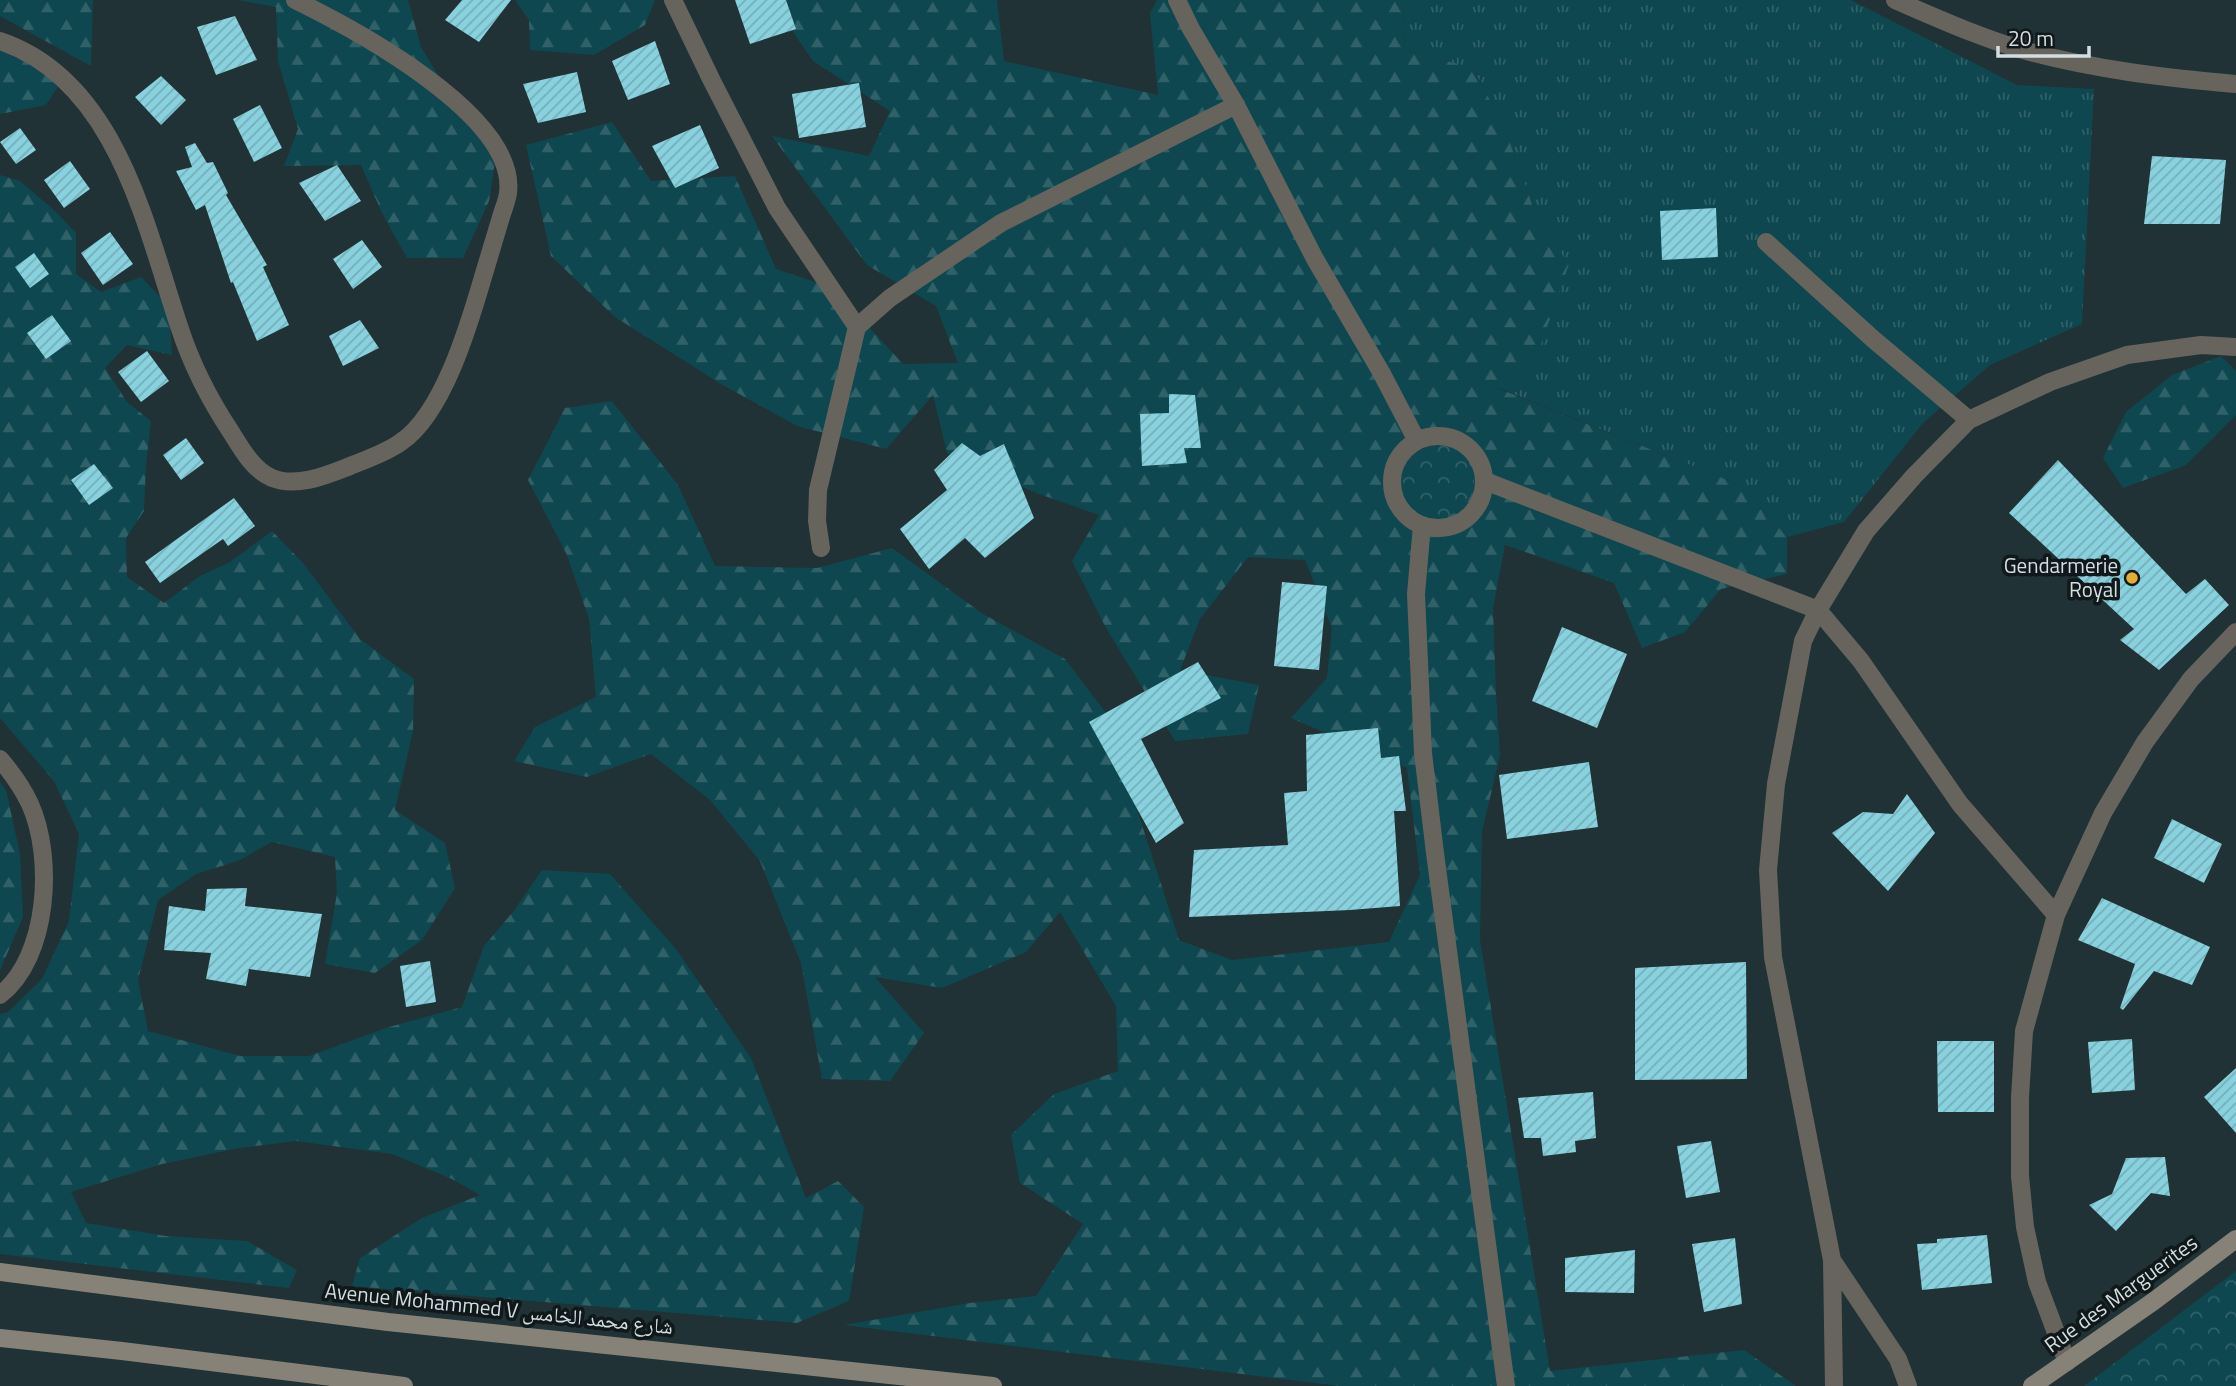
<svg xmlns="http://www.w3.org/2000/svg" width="2236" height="1386" viewBox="0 0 2236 1386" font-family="'Titillium Web','Noto Naskh Arabic',sans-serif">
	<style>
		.grass { fill: url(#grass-tufts) }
		.forest { fill: url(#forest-firs) }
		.park { fill: url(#park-crowns) }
		.building { fill: url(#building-hatch) }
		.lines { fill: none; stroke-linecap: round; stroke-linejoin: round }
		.minor { stroke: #67645e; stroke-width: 18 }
		.tertiary { stroke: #67645e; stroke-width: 18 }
		.secondary { stroke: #878278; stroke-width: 18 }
		.poi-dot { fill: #e2af34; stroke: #10181a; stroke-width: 2.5 }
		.labels { text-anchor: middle; stroke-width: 7; stroke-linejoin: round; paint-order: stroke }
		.poi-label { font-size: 21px; fill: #d3dee0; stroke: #10181a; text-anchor: end }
		.street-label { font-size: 21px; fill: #d3dee0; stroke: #10181a }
	</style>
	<defs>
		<pattern id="grass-tufts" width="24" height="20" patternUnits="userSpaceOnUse" patternTransform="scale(1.75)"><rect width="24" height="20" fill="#0e474f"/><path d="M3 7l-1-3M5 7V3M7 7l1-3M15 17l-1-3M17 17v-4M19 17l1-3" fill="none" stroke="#306168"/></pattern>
		<pattern id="forest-firs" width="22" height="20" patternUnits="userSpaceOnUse" patternTransform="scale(1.75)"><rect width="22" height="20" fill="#0e474f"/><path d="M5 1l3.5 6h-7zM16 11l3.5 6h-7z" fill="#306168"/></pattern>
		<pattern id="park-crowns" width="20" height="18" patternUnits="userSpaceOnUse" patternTransform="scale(1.75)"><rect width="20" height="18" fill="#0e474f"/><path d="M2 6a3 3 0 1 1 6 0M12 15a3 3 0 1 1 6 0" fill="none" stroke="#306168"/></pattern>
		<pattern id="building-hatch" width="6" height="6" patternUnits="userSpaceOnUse" patternTransform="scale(1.75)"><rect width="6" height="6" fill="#88d1de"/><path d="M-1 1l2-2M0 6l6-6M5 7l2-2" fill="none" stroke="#76aeb7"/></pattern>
	</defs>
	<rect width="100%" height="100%" fill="#203235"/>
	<!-- grass -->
	<path class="grass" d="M 1403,0 L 1851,0 L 2017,85 L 2094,89 L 2082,324 L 1990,365 L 1923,423 L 1844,522 L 1787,537 L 1740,485 L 1496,387 L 1568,264 L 1539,224 L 1505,129 L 1473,68 L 1405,50 Z"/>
	<!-- forest -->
	<path class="forest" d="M 0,0 L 93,0 L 91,66 L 0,16 Z
		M 238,0 L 408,0 L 421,47 L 450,95 L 496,156 L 489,201 L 463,258 L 407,258 L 382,213 L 361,165 L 284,166 L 298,129 L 278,61 L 276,7 Z
		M 515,0 L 655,0 L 645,25 L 594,55 L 530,50 L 529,20 Z
		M 771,0 L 997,0 L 1004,61 L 1158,95 L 1150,13 L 1157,0 L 1403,0 L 1405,50 L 1473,68 L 1505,129 L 1539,224 L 1569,264 L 1537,356 L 1497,388 L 1740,485 L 1787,537 L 1787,574 L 1721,589 L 1685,632 L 1642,648 L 1614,583 L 1505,545 L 1493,608 L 1496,693 L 1500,755 L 1482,832 L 1480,940 L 1550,1371 L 1744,1350 L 1796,1386 L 1340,1386 L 844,1325 L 970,1303 L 1036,1296 L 1083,1224 L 1020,1183 L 1011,1135 L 1054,1094 L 1118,1071 L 1116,1006 L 1060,912 L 1026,952 L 942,988 L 875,977 L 924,1033 L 890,1081 L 822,1079 L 801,963 L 760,861 L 710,800 L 651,754 L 587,777 L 514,761 L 535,727 L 596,697 L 589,619 L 567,555 L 528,480 L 565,408 L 612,401 L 678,485 L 715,566 L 817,568 L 892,548 L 983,614 L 1065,659 L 1106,713 L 1179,940 L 1232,960 L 1389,942 L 1420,875 L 1407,768 L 1291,718 L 1327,678 L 1332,628 L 1305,560 L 1248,557 L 1200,619 L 1180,670 L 1259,685 L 1248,734 L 1175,741 L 1106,628 L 1072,561 L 1099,515 L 1036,493 L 947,453 L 933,395 L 886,449 L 797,426 L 721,384 L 615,317 L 551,256 L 526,145 L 612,122 L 651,181 L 735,176 L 776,269 L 833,288 L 903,364 L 958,363 L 936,306 L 867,265 L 772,136 L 869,156 L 890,111 L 813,61 Z
		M 0,43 L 59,85 L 46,105 L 0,114 Z
		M 0,175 L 20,181 L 56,212 L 76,233 L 76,274 L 101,292 L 141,277 L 169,306 L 172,355 L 127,345 L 105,368 L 127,402 L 151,421 L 146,465 L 144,511 L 126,538 L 127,577 L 164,603 L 200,576 L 230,562 L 272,531 L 303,563 L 360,639 L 414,679 L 413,731 L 395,810 L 445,843 L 455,888 L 422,940 L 375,973 L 325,964 L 337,893 L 335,857 L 272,842 L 238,861 L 196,874 L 158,900 L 138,980 L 148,1031 L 240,1056 L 309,1056 L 389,1027 L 462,1007 L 484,946 L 513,912 L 542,870 L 610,874 L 676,949 L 751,1058 L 806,1198 L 838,1181 L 864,1207 L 849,1301 L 797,1323 L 352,1286 L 360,1258 L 422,1218 L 480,1195 L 452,1179 L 392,1154 L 296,1141 L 239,1148 L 162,1164 L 71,1192 L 86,1223 L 166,1236 L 247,1241 L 297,1270 L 289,1288 L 0,1254 L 0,1014 L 8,1012 L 42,979 L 69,921 L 79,834 L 54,781 L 0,718 Z
		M 2221,356 L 2236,371 L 2236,415 L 2186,465 L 2123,488 L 2103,458 L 2126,412 L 2172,375 Z
		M 0,782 L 6,790 L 20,854 L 23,917 L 0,970 Z"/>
	<!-- park -->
	<path class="park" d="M1402 481a36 36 0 1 1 72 0a36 36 0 1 1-72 0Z
		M 2236,1271 L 2236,1386 L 2084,1386 Z"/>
	<!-- building -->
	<path class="building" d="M 462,0 L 511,0 L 479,42 L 445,20 Z
		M 735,0 L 786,0 L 796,29 L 750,44 Z
		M 235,16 L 257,60 L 216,75 L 197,27 Z
		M 655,41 L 670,84 L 628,100 L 612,61 Z
		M 577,72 L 586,112 L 538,123 L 523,84 Z
		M 161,76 L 186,100 L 161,125 L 135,97 Z
		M 859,83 L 866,127 L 799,138 L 792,94 Z
		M 260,105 L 282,148 L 254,162 L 233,119 Z
		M 700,125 L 719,168 L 675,188 L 652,146 Z
		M 20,128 L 36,150 L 16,164 L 0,142 Z
		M 195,143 L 207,163 L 213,162 L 228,193 L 226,195 L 267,265 L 263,267 L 289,325 L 257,341 L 233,282 L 231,283 L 205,205 L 196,210 L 176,171 L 192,167 L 185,147 Z
		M 2152,156 L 2226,160 L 2220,224 L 2144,224 Z
		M 70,161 L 90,189 L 64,208 L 44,180 Z
		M 337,165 L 361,201 L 325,221 L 299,183 Z
		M 1716,208 L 1718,257 L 1662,260 L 1660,211 Z
		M 110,232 L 133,264 L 103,285 L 81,253 Z
		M 362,240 L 382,267 L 353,289 L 333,259 Z
		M 34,253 L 49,274 L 30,288 L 15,267 Z
		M 52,315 L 71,341 L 46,359 L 27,333 Z
		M 360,320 L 379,348 L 343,366 L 329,336 Z
		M 147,351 L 169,381 L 141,402 L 118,372 Z
		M 1169,394 L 1195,395 L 1201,448 L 1184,448 L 1187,463 L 1142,466 L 1140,414 L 1169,413 Z
		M 186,438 L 204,463 L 181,480 L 163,455 Z
		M 962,443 L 980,456 L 1004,444 L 1034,518 L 985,558 L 965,538 L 929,569 L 900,529 L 947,490 L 934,470 Z
		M 2058,460 L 2186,594 L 2205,579 L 2229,605 L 2159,670 L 2120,640 L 2134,629 L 2009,513 Z
		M 94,464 L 113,488 L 89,505 L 71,480 Z
		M 234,498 L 255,526 L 228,546 L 223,539 L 160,583 L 145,562 Z
		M 1282,582 L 1327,586 L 1319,670 L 1274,666 Z
		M 1562,627 L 1627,654 L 1597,728 L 1532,701 Z
		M 1198,662 L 1221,698 L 1141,739 L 1184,823 L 1156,843 L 1089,722 Z
		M 1378,728 L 1381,758 L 1399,756 L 1406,811 L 1394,811 L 1400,906 L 1350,910 L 1189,917 L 1194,850 L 1288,845 L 1284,793 L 1307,791 L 1306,735 Z
		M 1589,762 L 1598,827 L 1507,839 L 1499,775 Z
		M 1907,794 L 1935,833 L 1888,891 L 1832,833 L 1863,812 L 1893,814 Z
		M 2172,819 L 2222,844 L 2204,883 L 2154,858 Z
		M 247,888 L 245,906 L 322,914 L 310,977 L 249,969 L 246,986 L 206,979 L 211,953 L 164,950 L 169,906 L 205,911 L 207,889 Z
		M 2102,898 L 2210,947 L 2192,985 L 2154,971 L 2123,1010 L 2120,1008 L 2135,964 L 2078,940 Z
		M 430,961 L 436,1002 L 406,1007 L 400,966 Z
		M 1746,962 L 1747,1079 L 1635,1080 L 1635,968 Z
		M 2132,1039 L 2135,1090 L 2092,1093 L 2088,1042 Z
		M 1937,1041 L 1994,1041 L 1994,1112 L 1938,1112 Z
		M 2236,1068 L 2236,1133 L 2204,1097 Z
		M 1593,1092 L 1596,1138 L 1575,1141 L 1576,1152 L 1543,1156 L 1541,1138 L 1524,1138 L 1518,1098 Z
		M 1711,1141 L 1720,1192 L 1686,1198 L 1677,1146 Z
		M 2165,1157 L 2170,1196 L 2151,1193 L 2116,1231 L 2089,1205 L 2112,1194 L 2126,1158 Z
		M 1987,1235 L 1992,1283 L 1922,1290 L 1917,1244 L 1937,1243 L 1937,1239 Z
		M 1735,1238 L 1742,1304 L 1704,1312 L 1692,1244 Z
		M 1635,1250 L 1634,1293 L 1565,1292 L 1565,1258 Z"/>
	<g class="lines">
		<!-- minor -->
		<path class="minor" d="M 673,0 L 711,79 L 777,208 L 857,327
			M 1895,0 C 1939,19 1983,39 2030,52 C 2097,70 2167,78 2236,84
			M 0,41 C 116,80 145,224 179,326 C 191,363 209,399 231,432 C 241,448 253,470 272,478 C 297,488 327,475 350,466 C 367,459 386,453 401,442 C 443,414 469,325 483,277 C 489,257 495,237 501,217 C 503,210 507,201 508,193 C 518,116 354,29 295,0
			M 1766,242 L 1873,339 L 1969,420
			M 1485,481 L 1818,610 L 1861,661 L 1960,804 L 2056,915
			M 821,548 L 817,521 L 818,490 L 857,327 L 890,298 L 1001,223 L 1236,105
			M 0,759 C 12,773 22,787 30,804 C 54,857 49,957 0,995
			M 1832,1260 L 1898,1359 L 1908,1386
			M 2067,1362 L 2037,1282 L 2025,1227 L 2020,1176 L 2020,1098 L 2024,1031 L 2056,915 L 2103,813 L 2145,742 L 2191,679 L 2236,632
			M 1834,1386 L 1832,1260 L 1773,957 L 1768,870 L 1776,784 L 1803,641 L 1818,610 L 1866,531 L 1914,476 L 1969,420 L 2050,382 L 2127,355 L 2201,345 L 2236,347"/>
		<!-- tertiary -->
		<path class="tertiary" d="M 1177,0 L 1191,29 L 1236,105 L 1315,259 L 1381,372 L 1417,441
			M1392 482a46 46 0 1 1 92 0a46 46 0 1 1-92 0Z
			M 1422,525 L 1416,594 L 1423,753 L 1435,853 L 1506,1386"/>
		<!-- secondary -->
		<path class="secondary" d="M 0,1272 L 388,1322 L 993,1386
			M 0,1338 L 122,1351 L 404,1386
			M 2032,1386 L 2154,1301 L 2236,1239"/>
	</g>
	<!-- markers -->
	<circle class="poi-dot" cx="2132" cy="578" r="7"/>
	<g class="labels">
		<!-- poi labels -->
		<g class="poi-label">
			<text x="2118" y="573">Gendarmerie<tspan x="2118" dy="24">Royal</tspan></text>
		</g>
		<!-- street labels -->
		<g class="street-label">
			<text transform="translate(2121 1294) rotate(-36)" y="7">Rue des Marguerites</text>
			<text transform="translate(499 1309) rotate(6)" y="7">Avenue Mohammed V شارع محمد الخامس</text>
		</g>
	</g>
	<!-- scale -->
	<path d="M1998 46v10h91v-10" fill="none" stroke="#d3dee0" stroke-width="3.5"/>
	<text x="2008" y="46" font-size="21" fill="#d3dee0" stroke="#10181a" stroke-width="5" paint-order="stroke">20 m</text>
</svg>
